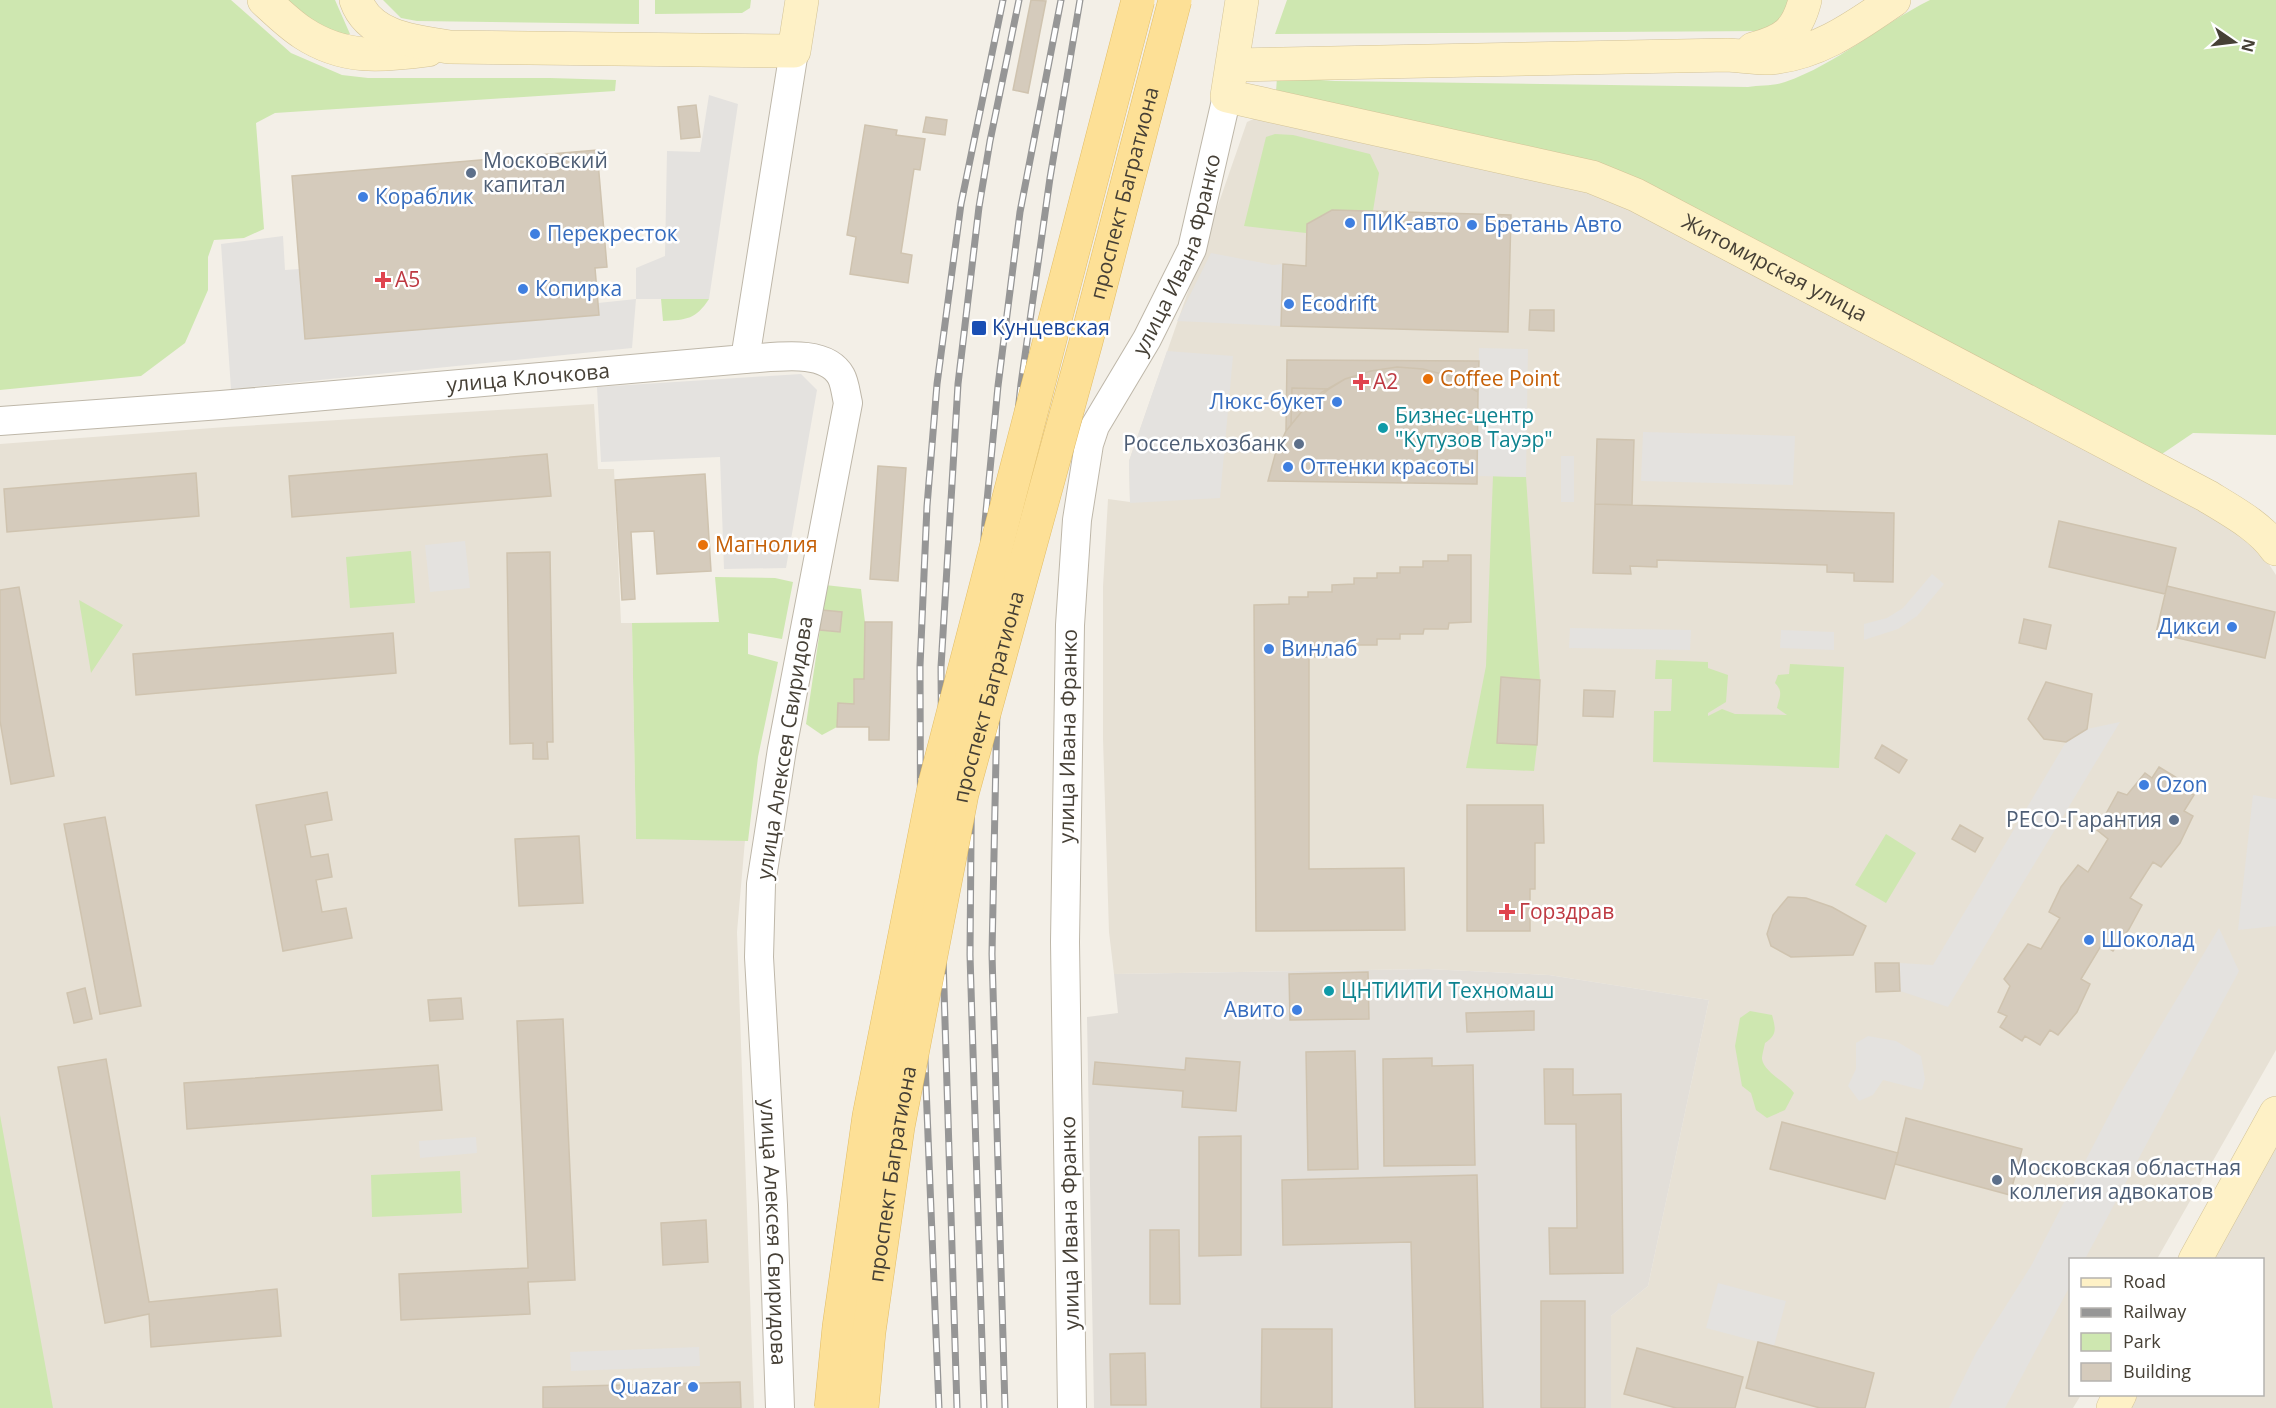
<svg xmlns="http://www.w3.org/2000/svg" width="2276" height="1408" viewBox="0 0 2276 1408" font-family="'Open Sans',sans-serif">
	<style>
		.residential { fill: #e7e1d5 }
		.industrial { fill: #e2ded8 }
		.green { fill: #cee7b0 }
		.parking { fill: #e4e2df }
		.building { fill: #d5cbbc; stroke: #cfc3af; stroke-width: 1.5 }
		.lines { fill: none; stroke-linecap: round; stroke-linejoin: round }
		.street-casing { stroke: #beb7a9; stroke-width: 30 }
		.secondary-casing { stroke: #d3c397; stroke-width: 34 }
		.street { stroke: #fff; stroke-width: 28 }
		.secondary { stroke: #fef1c6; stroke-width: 33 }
		.rail-casing { stroke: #969696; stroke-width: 7 }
		.rail { stroke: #fff; stroke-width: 4.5; stroke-dasharray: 14; stroke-linecap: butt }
		.primary-bridge-casing { stroke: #e2bd66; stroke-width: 34; stroke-linecap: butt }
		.primary-bridge { stroke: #fde096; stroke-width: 33 }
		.service-dot { fill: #5c6f8a; stroke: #fff; stroke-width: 2 }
		.shop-dot { fill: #3f7fe0; stroke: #fff; stroke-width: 2 }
		.health-dot { fill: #e0444e; stroke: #fff; stroke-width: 2 }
		.transit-dot { fill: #1a4fb4; stroke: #fff; stroke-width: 2 }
		.food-dot { fill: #e8710a; stroke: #fff; stroke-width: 2 }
		.culture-dot { fill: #0f9aa8; stroke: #fff; stroke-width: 2 }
		.labels { text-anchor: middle; stroke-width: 5; stroke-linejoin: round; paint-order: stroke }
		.service-label { font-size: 21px; fill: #4e5e75; stroke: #fff; text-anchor: start }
		.street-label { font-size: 21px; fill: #464036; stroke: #fff }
		.shop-label { font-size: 21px; fill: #366cbe; stroke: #fff; text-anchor: start }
		.health-label { font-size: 21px; fill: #be3a42; stroke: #fff; text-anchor: start }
		.transit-label { font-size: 21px; fill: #164399; stroke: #fff; text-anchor: start }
		.food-label { font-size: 21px; fill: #c56008; stroke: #fff; text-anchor: start }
		.culture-label { font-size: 21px; fill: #0d838f; stroke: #fff; text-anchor: start }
	</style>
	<rect width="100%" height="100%" fill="#f3efe7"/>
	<!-- residential -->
	<path class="residential" d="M 1266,113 L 1620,200 L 2202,506 L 2263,555 L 2276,575 L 2276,1050 L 2157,1259 L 2070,1260 L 2070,1394 L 2081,1395 L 2073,1408 L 1611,1408 L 1611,1316 L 1648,1286 L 1709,1000 L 1549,975 L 1428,969 L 1114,974 L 1109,932 L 1103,739 L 1103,587 L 1108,499 L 1130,502 L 1129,461 L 1247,122 Z
		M 594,404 L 598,469 L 614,469 L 621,623 L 632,623 L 636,839 L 745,840 L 737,932 L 754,1408 L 0,1408 L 0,444 L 226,427 Z
		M 2276,1145 L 2276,1408 L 2131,1408 L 2138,1395 L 2262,1394 L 2262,1260 L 2213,1259 Z"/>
	<!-- industrial -->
	<path class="industrial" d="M 1428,969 L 1549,975 L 1709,1000 L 1648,1286 L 1611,1316 L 1611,1408 L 1094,1408 L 1087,1017 L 1118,1013 L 1114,974 Z"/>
	<!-- green -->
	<path class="green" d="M 0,0 L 231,0 L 291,53 L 342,75 L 368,78 L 550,78 L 616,80 L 615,91 L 275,113 L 256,123 L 264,229 L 244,238 L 214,240 L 208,257 L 208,290 L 185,343 L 141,376 L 0,390 Z
		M 285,0 L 335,0 L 350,34 C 326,37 303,13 285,0 Z
		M 383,0 L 639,0 L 639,24 L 417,21 L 401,18 Z
		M 655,0 L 751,0 L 750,8 L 742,13 L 655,14 Z
		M 1287,0 L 1790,0 L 1786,17 L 1766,31 L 1275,34 Z
		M 1930,0 L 2276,0 L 2276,435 L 2193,433 L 2159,456 L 1640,184 L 1276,92 L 1277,77 L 1335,81 L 1748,87 C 1760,85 1774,86 1785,82 C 1837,64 1880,25 1930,0 Z
		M 1275,134 L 1293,135 L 1370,154 L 1379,173 L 1373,211 L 1332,210 L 1307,224 L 1306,233 L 1244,226 L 1266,137 Z
		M 661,299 L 709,299 C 696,319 687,320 663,321 Z
		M 1493,476 L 1526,477 L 1540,680 L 1501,678 L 1537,745 L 1534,771 L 1466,768 L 1486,666 Z
		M 411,551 L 415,603 L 350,608 L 346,557 Z
		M 715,577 L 775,578 L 793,582 L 782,639 L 748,633 L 748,654 L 778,662 L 758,757 L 748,841 L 636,839 L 632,623 L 719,622 Z
		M 825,585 L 861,589 L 865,622 L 864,679 L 854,680 L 854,704 L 838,704 L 837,727 L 822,735 L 806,724 L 820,630 L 839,632 L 842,612 L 822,610 Z
		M 79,600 L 123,625 L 91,673 Z
		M 1656,660 L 1708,662 L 1708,668 L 1728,675 L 1726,702 L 1708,713 L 1708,716 L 1722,709 L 1735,714 L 1787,715 L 1777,708 C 1779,698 1784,692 1775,683 L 1778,675 L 1789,674 L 1790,664 L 1844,667 L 1839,768 L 1653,762 L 1654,711 L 1671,711 L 1672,679 L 1655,679 Z
		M 1886,834 L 1916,853 L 1886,903 L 1855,885 Z
		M 1750,1011 L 1772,1015 C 1776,1029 1777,1035 1765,1043 C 1764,1048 1762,1055 1762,1059 C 1764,1072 1786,1082 1794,1093 L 1785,1110 L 1767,1118 L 1756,1110 L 1751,1093 L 1742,1086 L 1735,1046 L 1740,1018 Z
		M 0,1115 L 51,1397 L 53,1408 L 0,1408 Z
		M 460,1171 L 462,1213 L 372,1217 L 371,1175 Z"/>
	<!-- parking -->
	<path class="parking" d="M 709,95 L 738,104 L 709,299 L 636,299 L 632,348 L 231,389 L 221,244 L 283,236 L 285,270 L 300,269 L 306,339 L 598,315 L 598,303 L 636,299 L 636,268 L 665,256 L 667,151 L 700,152 Z
		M 1211,253 L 1273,265 L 1283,264 L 1281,326 L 1177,321 Z
		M 1479,348 L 1528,349 L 1526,477 L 1477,476 Z
		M 1167,351 L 1233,356 L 1220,498 L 1130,503 L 1129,461 Z
		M 801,374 L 817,390 L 786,568 L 724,569 L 720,457 L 601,462 L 597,387 Z
		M 1643,432 L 1795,436 L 1793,485 L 1641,481 Z
		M 1561,456 L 1574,456 L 1574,502 L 1561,502 Z
		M 465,541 L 470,588 L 430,592 L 425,545 Z
		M 1932,574 L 1944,584 L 1917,616 L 1898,629 L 1864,640 L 1864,624 L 1887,618 L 1903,608 Z
		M 1570,628 L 1691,630 L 1690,650 L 1569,648 Z
		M 1781,630 L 1834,632 L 1834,650 L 1780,648 Z
		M 2120,722 L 1948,1007 L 1900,991 L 1899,963 L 1933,965 L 2066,742 L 2087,729 Z
		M 2253,795 L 2276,799 L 2276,926 L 2238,930 Z
		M 2219,928 L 2239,971 L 2085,1259 L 2070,1260 L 2070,1286 L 2005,1408 L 1949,1408 L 1976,1353 L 2031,1266 L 2121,1092 Z
		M 1868,1036 L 1896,1041 L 1921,1056 L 1925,1079 L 1922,1090 L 1883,1080 L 1873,1095 L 1859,1101 L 1848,1086 L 1856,1069 L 1856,1043 Z
		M 476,1137 L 477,1153 L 420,1158 L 419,1141 Z
		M 1718,1283 L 1786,1301 L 1774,1346 L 1706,1328 Z
		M 699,1347 L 700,1366 L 571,1371 L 570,1352 Z"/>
	<!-- building -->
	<path class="building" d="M 1031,0 L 1046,1 L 1028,93 L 1013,90 Z
		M 696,105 L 700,137 L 681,139 L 678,107 Z
		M 926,117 L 947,120 L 945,135 L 923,132 Z
		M 865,125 L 897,130 L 896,135 L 925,139 L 920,170 L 914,169 L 901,253 L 912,255 L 908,283 L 850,274 L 856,237 L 847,235 Z
		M 597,150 L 607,267 L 595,268 L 599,315 L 305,339 L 292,176 Z
		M 1332,210 L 1511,215 L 1508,332 L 1281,326 L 1283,264 L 1306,266 L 1307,224 Z
		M 1530,310 L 1554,310 L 1554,331 L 1529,330 Z
		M 1287,360 L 1479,361 L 1478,392 L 1449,376 L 1423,369 L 1397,367 L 1371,371 L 1345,379 L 1329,389 L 1292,388 L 1291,425 L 1286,431 Z
		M 1397,367 L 1423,369 L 1449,376 L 1478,392 L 1477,484 L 1268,481 L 1275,455 L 1286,431 L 1303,410 L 1322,392 L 1345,379 L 1371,371 Z
		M 1292,388 L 1329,389 L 1303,410 L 1291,425 Z
		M 1597,439 L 1634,440 L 1632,505 L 1595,504 Z
		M 547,454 L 551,496 L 292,517 L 289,476 Z
		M 878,466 L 906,468 L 898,581 L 870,579 Z
		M 196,473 L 199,516 L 7,532 L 4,489 Z
		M 705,474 L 711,571 L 657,574 L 654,531 L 631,532 L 635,599 L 622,600 L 615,480 Z
		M 1595,504 L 1894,513 L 1893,582 L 1854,581 L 1854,573 L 1827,572 L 1827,565 L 1657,560 L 1657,567 L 1630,566 L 1631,574 L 1593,573 Z
		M 2059,521 L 2176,548 L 2165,594 L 2049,567 Z
		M 550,552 L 553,742 L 547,742 L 548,759 L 533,759 L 533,743 L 510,744 L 507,553 Z
		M 1448,555 L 1471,555 L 1471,622 L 1449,623 L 1448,629 L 1424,629 L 1423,634 L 1400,634 L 1400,639 L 1377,639 L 1377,645 L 1354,645 L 1354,651 L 1332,651 L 1332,657 L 1309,657 L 1309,869 L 1404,868 L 1405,930 L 1256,931 L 1254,605 L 1289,604 L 1289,597 L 1308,597 L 1308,592 L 1332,592 L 1332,585 L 1354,584 L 1354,578 L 1377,578 L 1377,573 L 1400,573 L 1400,567 L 1423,567 L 1423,561 L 1448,561 Z
		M 2167,586 L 2275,612 L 2265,658 L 2156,633 Z
		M 19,587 L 54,776 L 11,784 L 0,721 L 0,590 Z
		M 822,610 L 842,612 L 840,632 L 820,630 Z
		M 2024,619 L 2051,625 L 2046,649 L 2019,643 Z
		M 865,622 L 892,622 L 889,740 L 869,740 L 869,727 L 837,727 L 838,703 L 854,704 L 854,679 L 864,679 Z
		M 393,633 L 396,673 L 136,695 L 133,654 Z
		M 1501,677 L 1540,680 L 1537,745 L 1497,743 Z
		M 2046,682 L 2092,694 L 2087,729 L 2066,742 L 2044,739 L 2028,719 Z
		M 1584,690 L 1615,691 L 1613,717 L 1583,716 Z
		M 1882,745 L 1907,760 L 1899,773 L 1875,758 Z
		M 2159,767 L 2182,781 L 2179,786 L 2194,795 L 2184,811 L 2193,816 L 2180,843 L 2161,867 L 2153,862 L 2130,898 L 2142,905 L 2129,929 L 2113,951 L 2102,944 L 2081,979 L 2090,984 L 2077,1012 L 2058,1035 L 2050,1030 L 2040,1045 L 2025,1036 L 2022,1041 L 2000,1027 L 2007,1016 L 1998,1012 L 2010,986 L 2004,979 L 2028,944 L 2041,949 L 2060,918 L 2049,912 L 2061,887 L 2078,865 L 2088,872 L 2108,839 L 2097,830 L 2118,792 L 2127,795 L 2145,773 L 2152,778 Z
		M 327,792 L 332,820 L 305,825 L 311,857 L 328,854 L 332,877 L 316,880 L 322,912 L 346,908 L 352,938 L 283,951 L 256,805 Z
		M 1467,805 L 1543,805 L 1544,843 L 1535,843 L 1535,889 L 1530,889 L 1530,931 L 1467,931 Z
		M 105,817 L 141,1006 L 100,1014 L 64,824 Z
		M 1960,825 L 1983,838 L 1975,852 L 1952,839 Z
		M 579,836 L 583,903 L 519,906 L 515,839 Z
		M 1788,897 L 1806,898 L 1832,907 L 1866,926 L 1853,955 L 1791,957 L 1771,946 L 1767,934 L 1773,915 Z
		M 1875,963 L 1899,963 L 1900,991 L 1876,992 Z
		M 1368,972 L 1369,1019 L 1290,1020 L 1289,974 Z
		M 85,988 L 92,1019 L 74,1023 L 67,993 Z
		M 461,998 L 463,1019 L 430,1021 L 428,1000 Z
		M 1534,1011 L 1534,1030 L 1467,1032 L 1466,1013 Z
		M 563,1019 L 575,1280 L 528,1282 L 530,1314 L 401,1320 L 399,1274 L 528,1268 L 517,1021 Z
		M 1355,1051 L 1358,1169 L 1308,1170 L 1306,1052 Z
		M 1186,1058 L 1240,1062 L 1236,1111 L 1182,1107 L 1183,1091 L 1093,1084 L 1095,1062 L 1185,1070 Z
		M 1432,1058 L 1432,1066 L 1473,1065 L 1475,1165 L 1384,1166 L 1383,1059 Z
		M 106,1059 L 149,1302 L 277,1289 L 281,1336 L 151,1347 L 149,1314 L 105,1323 L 58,1067 Z
		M 438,1065 L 442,1110 L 187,1129 L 184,1083 Z
		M 1544,1069 L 1573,1069 L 1573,1095 L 1621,1094 L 1623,1273 L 1550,1274 L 1549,1228 L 1577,1228 L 1576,1124 L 1545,1124 Z
		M 1906,1118 L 2022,1149 L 2010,1195 L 1895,1164 Z
		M 1782,1122 L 1898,1153 L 1885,1199 L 1770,1169 Z
		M 1241,1136 L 1241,1255 L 1199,1256 L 1199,1137 Z
		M 1477,1175 L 1483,1408 L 1415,1408 L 1411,1242 L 1283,1245 L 1282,1180 Z
		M 706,1220 L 708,1262 L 663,1265 L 661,1223 Z
		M 1150,1230 L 1179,1230 L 1180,1304 L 1150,1304 Z
		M 1541,1301 L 1585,1301 L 1585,1408 L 1541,1408 Z
		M 1262,1329 L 1332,1329 L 1332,1408 L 1261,1408 Z
		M 1758,1342 L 1874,1373 L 1865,1408 L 1820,1408 L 1746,1388 Z
		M 1637,1348 L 1743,1377 L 1735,1408 L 1676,1408 L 1624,1394 Z
		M 1145,1353 L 1146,1405 L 1111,1405 L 1110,1354 Z
		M 740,1382 L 741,1408 L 543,1408 L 543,1387 Z"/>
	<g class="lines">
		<defs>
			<g id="street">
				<path id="s1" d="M 745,359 C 772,358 825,347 841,376 C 845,383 846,395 848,403 L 782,749 L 761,884 L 759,957 L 773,1205 L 780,1408"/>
				<path id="s2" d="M 0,421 L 221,405 L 745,359 L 794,51"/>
				<path id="s3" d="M 1072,1408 L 1065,942 L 1070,625 L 1077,520 L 1089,444 L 1095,426 L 1147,339 L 1192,249 L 1227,96"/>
			</g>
			<g id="secondary">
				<path d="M 264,0 C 276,11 289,24 303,33 C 344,60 382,56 428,50"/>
				<path d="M 356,0 C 369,38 417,42 450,47 L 794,51 L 802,0"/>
				<path id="s4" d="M 1242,0 L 1227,96 L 1592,177 L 1636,195 L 2207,496 C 2231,511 2260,526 2276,549"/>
				<path d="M 1753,49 C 1784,41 1797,32 1805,0"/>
				<path d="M 1233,65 L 1728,55 C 1742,56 1756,58 1770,58 C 1818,54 1856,26 1894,0"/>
				<path d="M 2195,1260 L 2276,1113"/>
				<path d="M 2113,1408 L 2120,1394"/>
			</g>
		</defs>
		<!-- street casing -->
		<use href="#street" class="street-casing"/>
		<!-- secondary casing -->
		<use href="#secondary" class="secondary-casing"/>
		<!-- street -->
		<use href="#street" class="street"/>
		<!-- secondary -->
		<use href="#secondary" class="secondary"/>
		<defs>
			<path id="rail" d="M 939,1408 L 921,962 L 920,666 L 927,506 L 937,384 L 961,204 L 1003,0
				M 957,1408 L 943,957 L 941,667 L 958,384 L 979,207 L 990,141 L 1019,0
				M 984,1408 L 970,955 L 972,727 L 985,522 L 998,386 L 1020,212 L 1061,0
				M 1005,1408 L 992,954 L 997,707 L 1006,523 L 1021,384 L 1050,178 L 1080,0"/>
		</defs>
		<!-- rail casing -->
		<use href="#rail" class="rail-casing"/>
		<!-- rail -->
		<use href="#rail" class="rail"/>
		<defs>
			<g id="primary-bridge">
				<path d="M 831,1408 L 839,1327 L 869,1116 L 935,783 L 1138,0"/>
				<path id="s5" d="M 862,1408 L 869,1332 L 898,1127 L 962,794 L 1086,342 L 1175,0"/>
			</g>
		</defs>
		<!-- primary-bridge casing -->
		<use href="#primary-bridge" class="primary-bridge-casing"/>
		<!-- primary-bridge -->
		<use href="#primary-bridge" class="primary-bridge"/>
	</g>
	<!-- markers -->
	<g class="service-dot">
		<circle cx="471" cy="173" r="6"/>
		<circle cx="1299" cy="444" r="6"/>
		<circle cx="2174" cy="820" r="6"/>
		<circle cx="1997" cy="1180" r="6"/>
	</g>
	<g class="shop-dot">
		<circle cx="363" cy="197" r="6"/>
		<circle cx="1350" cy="223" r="6"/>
		<circle cx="1472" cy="225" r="6"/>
		<circle cx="535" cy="234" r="6"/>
		<circle cx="523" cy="289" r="6"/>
		<circle cx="1289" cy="304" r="6"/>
		<circle cx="1337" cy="402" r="6"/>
		<circle cx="1288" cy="467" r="6"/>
		<circle cx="2232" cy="627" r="6"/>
		<circle cx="1269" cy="649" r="6"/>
		<circle cx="2144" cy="785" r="6"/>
		<circle cx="2089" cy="940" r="6"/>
		<circle cx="1297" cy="1010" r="6"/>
		<circle cx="693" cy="1387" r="6"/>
	</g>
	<g class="health-dot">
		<path d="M380 271h6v6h6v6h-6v6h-6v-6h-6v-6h6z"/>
		<path d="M1358 373h6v6h6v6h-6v6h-6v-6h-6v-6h6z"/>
		<path d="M1504 903h6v6h6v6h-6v6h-6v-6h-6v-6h6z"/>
	</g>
	<rect class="transit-dot" x="971" y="320" width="16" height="16" rx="3"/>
	<g class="food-dot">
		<circle cx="1428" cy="379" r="6"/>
		<circle cx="703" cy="545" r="6"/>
	</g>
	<g class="culture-dot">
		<circle cx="1383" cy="428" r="6"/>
		<circle cx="1329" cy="991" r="6"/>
	</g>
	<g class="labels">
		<!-- service labels -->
		<g class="service-label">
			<text x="483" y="168">Московский<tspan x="483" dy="24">капитал</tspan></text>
			<text x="1287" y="451" text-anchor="end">Россельхозбанк</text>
			<text x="2162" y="827" text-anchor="end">РЕСО-Гарантия</text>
			<text x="2009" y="1175">Московская областная<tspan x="2009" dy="24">коллегия адвокатов</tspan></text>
		</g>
		<!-- street labels -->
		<g class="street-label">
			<text dy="7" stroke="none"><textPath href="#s5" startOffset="1245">проспект Багратиона</textPath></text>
			<text dy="7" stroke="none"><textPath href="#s3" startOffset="1176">улица Ивана Франко</textPath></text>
			<text dy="7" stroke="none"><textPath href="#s4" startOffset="675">Житомирская улица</textPath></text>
			<text dy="7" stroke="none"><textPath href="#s2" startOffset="530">улица Клочкова</textPath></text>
			<text dy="7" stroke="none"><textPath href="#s5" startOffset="723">проспект Багратиона</textPath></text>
			<text dy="7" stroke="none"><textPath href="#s3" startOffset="672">улица Ивана Франко</textPath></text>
			<text transform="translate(785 748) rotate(-81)" y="7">улица Алексея Свиридова</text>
			<text dy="7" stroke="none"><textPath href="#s5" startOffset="236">проспект Багратиона</textPath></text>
			<text transform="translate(1070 1223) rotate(-91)" y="7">улица Ивана Франко</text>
			<text dy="7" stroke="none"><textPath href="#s1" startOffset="968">улица Алексея Свиридова</textPath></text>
		</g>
		<!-- shop labels -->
		<g class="shop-label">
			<text x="375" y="204">Кораблик</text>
			<text x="1362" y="230">ПИК-авто</text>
			<text x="1484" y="232">Бретань Авто</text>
			<text x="547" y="241">Перекресток</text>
			<text x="535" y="296">Копирка</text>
			<text x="1301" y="311">Ecodrift</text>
			<text x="1325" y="409" text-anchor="end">Люкс-букет</text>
			<text x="1300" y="474">Оттенки красоты</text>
			<text x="2220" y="634" text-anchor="end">Дикси</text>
			<text x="1281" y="656">Винлаб</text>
			<text x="2156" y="792">Ozon</text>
			<text x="2101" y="947">Шоколад</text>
			<text x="1285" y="1017" text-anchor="end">Авито</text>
			<text x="681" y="1394" text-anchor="end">Quazar</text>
		</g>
		<!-- health labels -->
		<g class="health-label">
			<text x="395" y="287">А5</text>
			<text x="1373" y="389">А2</text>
			<text x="1519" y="919">Горздрав</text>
		</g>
		<!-- transit labels -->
		<g class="transit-label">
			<text x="992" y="335">Кунцевская</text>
		</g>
		<!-- food labels -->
		<g class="food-label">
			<text x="1440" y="386">Coffee Point</text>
			<text x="715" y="552">Магнолия</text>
		</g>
		<!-- culture labels -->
		<g class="culture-label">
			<text x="1395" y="423">Бизнес-центр<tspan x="1395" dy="24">"Кутузов Тауэр"</tspan></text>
			<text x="1341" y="998">ЦНТИИТИ Техномаш</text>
		</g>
	</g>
	<!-- legend -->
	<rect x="2069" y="1258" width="195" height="138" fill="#ffffff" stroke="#b5b3af" stroke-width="1.5"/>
	<rect x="2081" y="1278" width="30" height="9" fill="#fef1c6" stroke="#b5b3af" stroke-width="1.5"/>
	<text x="2123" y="1288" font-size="18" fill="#464036">Road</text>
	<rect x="2081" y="1308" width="30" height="9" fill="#969696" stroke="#b5b3af" stroke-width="1.5"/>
	<text x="2123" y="1318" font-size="18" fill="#464036">Railway</text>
	<rect x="2081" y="1333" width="30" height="18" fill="#cee7b0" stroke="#b5b3af" stroke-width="1.5"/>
	<text x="2123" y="1348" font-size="18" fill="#464036">Park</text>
	<rect x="2081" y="1363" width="30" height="18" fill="#d5cbbc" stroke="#b5b3af" stroke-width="1.5"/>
	<text x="2123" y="1378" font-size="18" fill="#464036">Building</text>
	<!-- north arrow -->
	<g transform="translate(2234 42) rotate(104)" stroke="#ffffff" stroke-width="4.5" paint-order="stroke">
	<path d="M0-4.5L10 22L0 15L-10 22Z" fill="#464036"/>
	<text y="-9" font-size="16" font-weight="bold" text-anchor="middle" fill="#464036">N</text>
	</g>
</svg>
